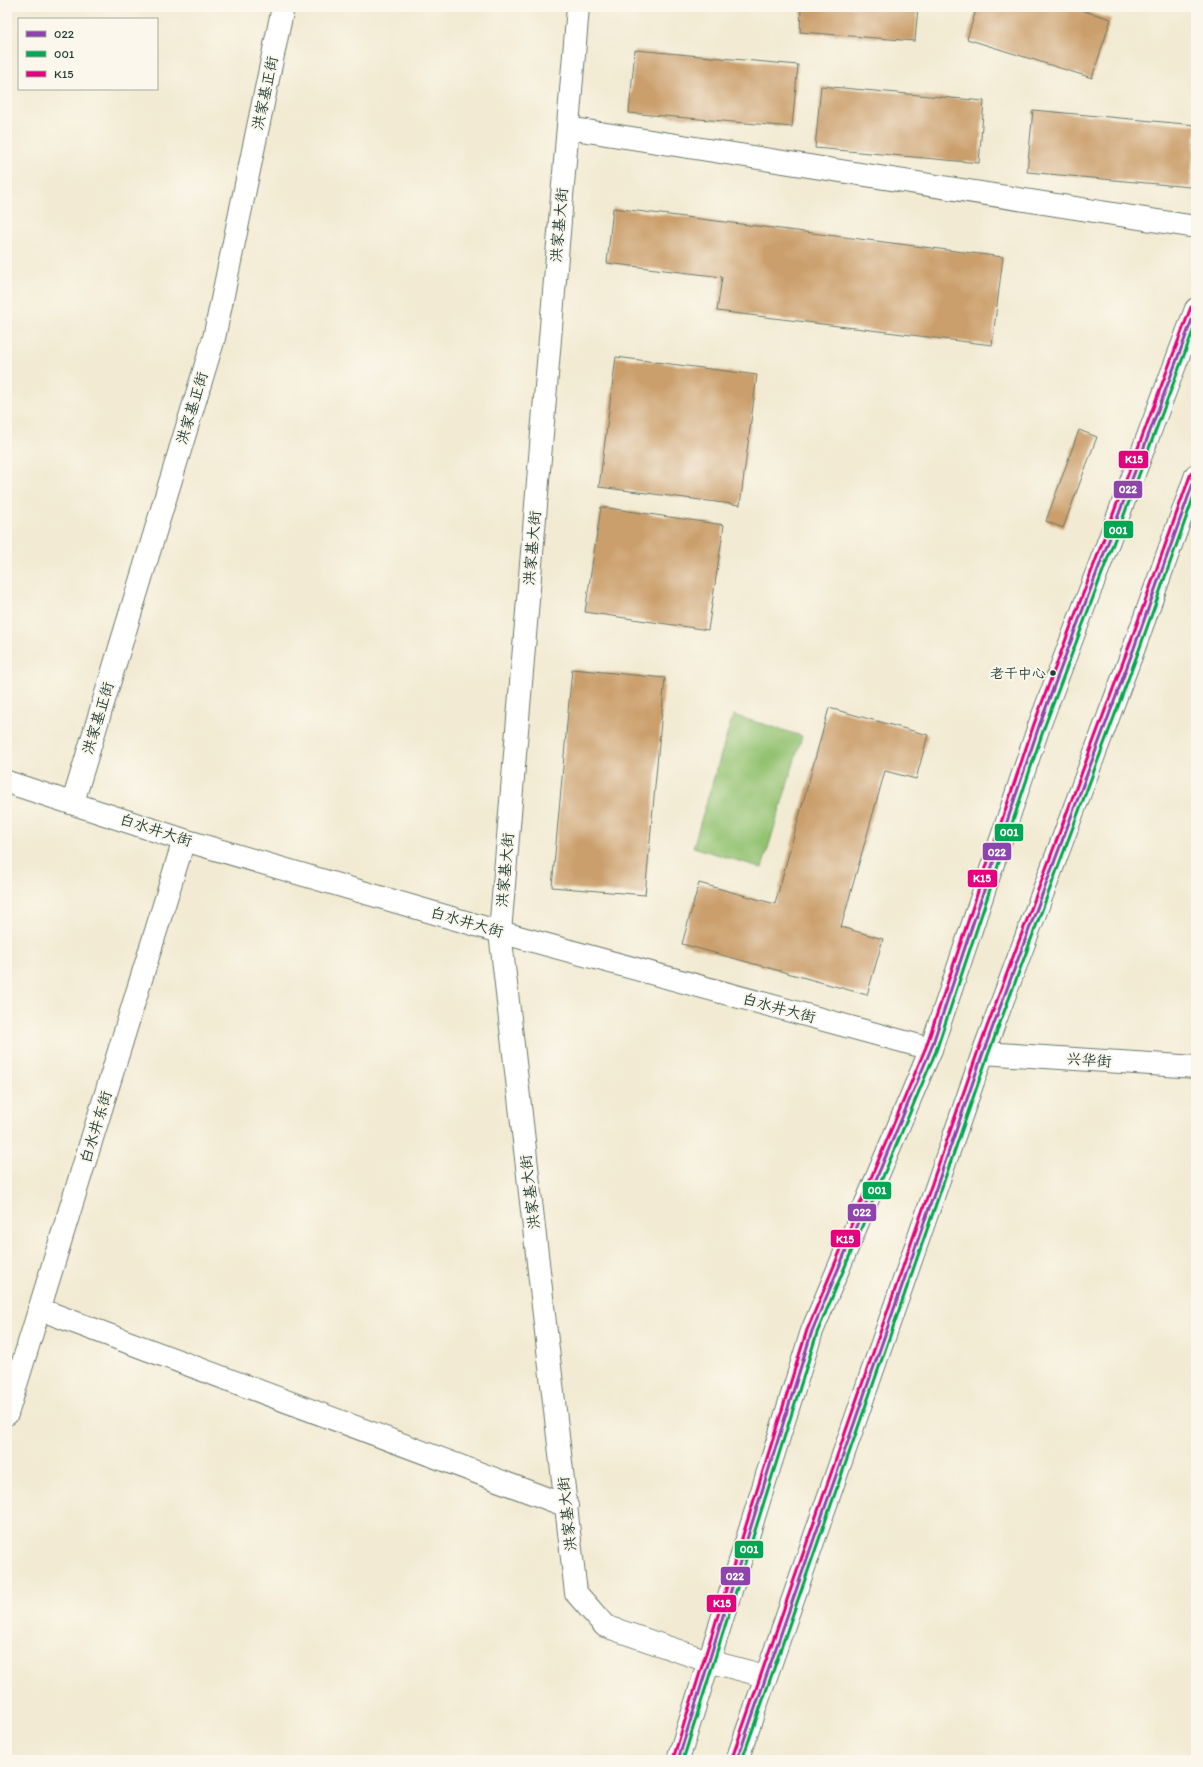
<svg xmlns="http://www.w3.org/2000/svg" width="1203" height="1767" viewBox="0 0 1203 1767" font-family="Itim,'LXGW WenKai TC',sans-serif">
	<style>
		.green { fill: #93c271; stroke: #598052 }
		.building { fill: #cb9f6c }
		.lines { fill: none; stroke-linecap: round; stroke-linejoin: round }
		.minor-casing { stroke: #697a6b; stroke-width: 24 }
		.major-casing { stroke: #697a6b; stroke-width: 24 }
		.minor { stroke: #fff; stroke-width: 22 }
		.major { stroke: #fff; stroke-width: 22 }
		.bus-1-casing { stroke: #fbf7ec; stroke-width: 6 }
		.bus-2-casing { stroke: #fbf7ec; stroke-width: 6 }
		.bus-3-casing { stroke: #fbf7ec; stroke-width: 6 }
		.bus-1 { stroke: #8e44ad; stroke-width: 3 }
		.bus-2 { stroke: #00a651; stroke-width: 3 }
		.bus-3 { stroke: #e5007d; stroke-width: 3 }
		.bus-dot { fill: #1f3d34; stroke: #fbf7ec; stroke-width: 1.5 }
		.labels { text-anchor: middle; stroke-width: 4; stroke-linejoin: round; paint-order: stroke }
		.bus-label { font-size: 14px; fill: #1f3d34; stroke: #fbf7ec; text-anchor: end }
		.street-label { font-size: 15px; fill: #1f3d34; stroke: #fbf7ec }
		.line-badge { stroke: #fbf7ec; stroke-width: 1.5 }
		.badge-label { font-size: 11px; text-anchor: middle; font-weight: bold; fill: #fff }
	</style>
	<rect width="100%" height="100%" fill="#fbf7ec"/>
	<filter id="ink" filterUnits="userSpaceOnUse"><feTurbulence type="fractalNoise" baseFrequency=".025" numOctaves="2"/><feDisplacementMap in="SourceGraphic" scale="8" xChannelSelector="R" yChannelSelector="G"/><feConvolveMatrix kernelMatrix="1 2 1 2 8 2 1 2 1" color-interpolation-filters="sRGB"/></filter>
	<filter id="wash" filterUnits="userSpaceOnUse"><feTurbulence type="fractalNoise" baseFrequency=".012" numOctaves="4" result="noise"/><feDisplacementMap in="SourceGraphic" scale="16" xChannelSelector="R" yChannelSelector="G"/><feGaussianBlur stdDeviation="0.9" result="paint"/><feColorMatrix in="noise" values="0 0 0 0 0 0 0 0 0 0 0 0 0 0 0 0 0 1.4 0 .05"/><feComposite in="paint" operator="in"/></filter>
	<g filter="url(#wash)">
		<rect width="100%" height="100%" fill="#f2ead2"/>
		<!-- green -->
		<path class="green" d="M 733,715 L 802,736 L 762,868 L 693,847 Z"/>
		<g id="blocks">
			<!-- building -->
			<path class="building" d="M 801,7 L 918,7 L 915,41 L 800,32 Z
				M 977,7 L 1071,7 L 1111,19 L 1092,78 L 967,39 Z
				M 635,50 L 798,65 L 792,127 L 629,113 Z
				M 821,86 L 984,101 L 979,163 L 815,148 Z
				M 1033,110 L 1196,125 L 1190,187 L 1027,172 Z
				M 613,208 L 1003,257 L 992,345 L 717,311 L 722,277 L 607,263 Z
				M 616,357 L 757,375 L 740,505 L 599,487 Z
				M 1079,430 L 1097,437 L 1063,528 L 1046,521 Z
				M 601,507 L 724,525 L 708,630 L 585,612 Z
				M 572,669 L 665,678 L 645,895 L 552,887 Z
				M 829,708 L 928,735 L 916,779 L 885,771 L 841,927 L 883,939 L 867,995 L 682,944 L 699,883 L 775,904 Z"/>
		</g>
	</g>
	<g filter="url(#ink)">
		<use href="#blocks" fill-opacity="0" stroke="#697a6b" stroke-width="1"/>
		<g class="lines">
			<defs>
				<path id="minor" d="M 578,7 L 500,932 L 576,1593 L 605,1626 L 708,1661 L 765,1676
					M 568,128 L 1196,227
					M 7,782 L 184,840 L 500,932 L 931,1049
					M 73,802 L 214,338 L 283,7
					M 983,1053 L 1196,1067
					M 39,1309 L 567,1506
					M 7,1414 L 184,840"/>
				<path id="major" d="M 678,1760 L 812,1331 L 931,1049 L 1039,726 L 1196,309
					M 737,1760 L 983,1053 L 1134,648 L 1196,475"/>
			</defs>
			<!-- minor casing -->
			<use href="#minor" class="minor-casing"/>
			<!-- major casing -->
			<use href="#major" class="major-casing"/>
			<!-- minor -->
			<use href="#minor" class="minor"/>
			<!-- major -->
			<use href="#major" class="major"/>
			<defs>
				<path id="bus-1" d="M 678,1760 L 812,1331 L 931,1049 L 1039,726 L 1196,309
					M 737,1760 L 983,1053 L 1134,648 L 1196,475"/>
				<path id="bus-2" d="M 683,1760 L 817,1333 L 936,1051 L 1044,728 L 1196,323
					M 742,1760 L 988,1055 L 1139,650 L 1196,490"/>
				<path id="bus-3" d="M 732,1758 L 978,1051 L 1129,646 L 1191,473
					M 673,1759 L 807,1330 L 926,1047 L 1034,724 L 1191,307"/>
			</defs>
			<!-- bus-1 casing -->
			<use href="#bus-1" class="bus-1-casing"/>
			<!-- bus-2 casing -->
			<use href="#bus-2" class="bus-2-casing"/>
			<!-- bus-3 casing -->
			<use href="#bus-3" class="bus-3-casing"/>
			<!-- bus-1 -->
			<use href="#bus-1" class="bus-1"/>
			<!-- bus-2 -->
			<use href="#bus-2" class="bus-2"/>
			<!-- bus-3 -->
			<use href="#bus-3" class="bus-3"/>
		</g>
	</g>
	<!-- markers -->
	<circle class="bus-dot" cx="1053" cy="673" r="3.5"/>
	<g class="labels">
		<!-- bus labels -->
		<g class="bus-label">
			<text x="1046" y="678">老干中心</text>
		</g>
		<!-- street labels -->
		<g class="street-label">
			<text transform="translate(265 93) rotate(-78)" y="5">洪家基正街</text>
			<text transform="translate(559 225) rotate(-85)" y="5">洪家基大街</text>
			<text transform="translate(192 408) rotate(-73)" y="5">洪家基正街</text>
			<text transform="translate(532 548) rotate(-85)" y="5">洪家基大街</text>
			<text transform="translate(98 718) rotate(-73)" y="5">洪家基正街</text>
			<text transform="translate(156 830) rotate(18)" y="5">白水井大街</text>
			<text transform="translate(505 870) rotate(-85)" y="5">洪家基大街</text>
			<text transform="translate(467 922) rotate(16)" y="5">白水井大街</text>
			<text transform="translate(779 1008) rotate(15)" y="5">白水井大街</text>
			<text transform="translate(1089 1060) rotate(4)" y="5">兴华街</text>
			<text transform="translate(96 1127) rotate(-73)" y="5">白水井东街</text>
			<text transform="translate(530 1192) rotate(-97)" y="5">洪家基大街</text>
			<text transform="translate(567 1514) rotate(-96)" y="5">洪家基大街</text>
		</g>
	</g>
	<g class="line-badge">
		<rect x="1118" y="450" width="31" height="19" rx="4" fill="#e5007d"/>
		<rect x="1113" y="480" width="30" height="19" rx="4" fill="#8e44ad"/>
		<rect x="1103" y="520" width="31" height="19" rx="4" fill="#00a651"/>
		<rect x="994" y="823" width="30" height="19" rx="4" fill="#00a651"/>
		<rect x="982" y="842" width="30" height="19" rx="4" fill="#8e44ad"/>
		<rect x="967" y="869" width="31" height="19" rx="4" fill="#e5007d"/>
		<rect x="862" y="1181" width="30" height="19" rx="4" fill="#00a651"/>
		<rect x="847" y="1203" width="30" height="19" rx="4" fill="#8e44ad"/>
		<rect x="830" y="1229" width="31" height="19" rx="4" fill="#e5007d"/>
		<rect x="734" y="1540" width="30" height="19" rx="4" fill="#00a651"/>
		<rect x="720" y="1566" width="31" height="20" rx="4" fill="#8e44ad"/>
		<rect x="706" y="1594" width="31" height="19" rx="4" fill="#e5007d"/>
	</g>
	<g class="badge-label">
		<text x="1134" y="463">K15</text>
		<text x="1128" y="493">022</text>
		<text x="1118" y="534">001</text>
		<text x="1009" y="836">001</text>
		<text x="997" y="856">022</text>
		<text x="982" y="882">K15</text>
		<text x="877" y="1194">001</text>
		<text x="862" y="1216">022</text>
		<text x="845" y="1243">K15</text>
		<text x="749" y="1553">001</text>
		<text x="735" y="1580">022</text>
		<text x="722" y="1607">K15</text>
	</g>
	<!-- margin -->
	<rect width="1203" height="1767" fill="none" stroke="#fbf7ec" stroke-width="24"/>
	<!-- legend -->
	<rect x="18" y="18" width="140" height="72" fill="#fbf7ec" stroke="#a3ada2"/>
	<rect x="26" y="31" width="20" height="6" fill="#8e44ad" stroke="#a3ada2"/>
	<text x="54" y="38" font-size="12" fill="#1f3d34">022</text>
	<rect x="26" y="51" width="20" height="6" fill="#00a651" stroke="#a3ada2"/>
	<text x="54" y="58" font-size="12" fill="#1f3d34">001</text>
	<rect x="26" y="71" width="20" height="6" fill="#e5007d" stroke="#a3ada2"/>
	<text x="54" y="78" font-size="12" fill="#1f3d34">K15</text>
</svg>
